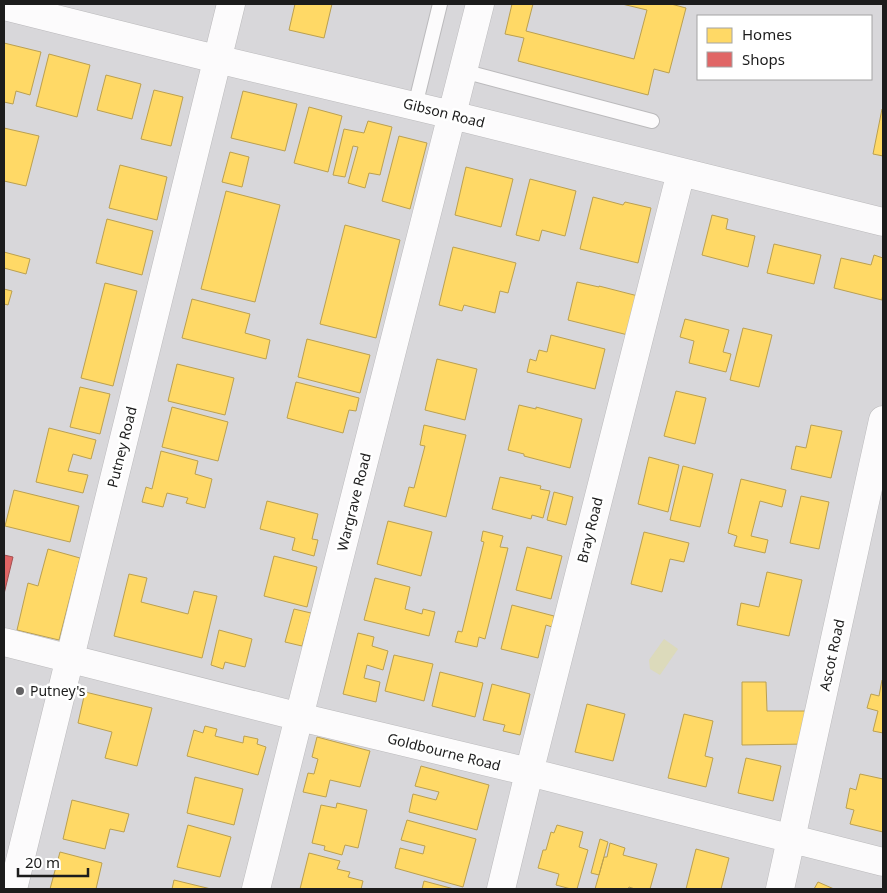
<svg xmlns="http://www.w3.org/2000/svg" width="887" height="893" viewBox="0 0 887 893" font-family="'Noto Sans',sans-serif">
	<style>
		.residential { fill: #d8d7da; fill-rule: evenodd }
		.water { fill: #dcdabb }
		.homes { fill: #ffd966; stroke: #bba050 }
		.shops { fill: #e06666; stroke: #a55050 }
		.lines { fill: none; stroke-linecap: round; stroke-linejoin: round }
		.service-casing { stroke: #bbbabc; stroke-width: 16 }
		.minor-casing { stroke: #bbbabc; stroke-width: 29 }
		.service { stroke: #fcfbfc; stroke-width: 14 }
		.minor { stroke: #fcfbfc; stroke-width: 28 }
		.poi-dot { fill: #636264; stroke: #fff; stroke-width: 2 }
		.labels { text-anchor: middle; stroke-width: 5; stroke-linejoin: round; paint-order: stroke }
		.street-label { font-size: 14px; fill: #1c1c1c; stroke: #fff }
		.poi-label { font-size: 14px; fill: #1c1c1c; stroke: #fff; text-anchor: start }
	</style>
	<rect width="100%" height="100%" fill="#e8e5eb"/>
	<!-- residential -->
	<path class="residential" d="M 4,4 L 883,4 L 883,889 L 4,889 ZM 698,16 L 871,16 L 871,79 L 698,79 Z"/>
	<!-- water -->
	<path class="water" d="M 664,639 L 678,649 L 660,675 L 650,669 L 649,660 Z"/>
	<!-- homes -->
	<path class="homes" d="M 295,4 L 332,4 L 324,38 L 289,30 Z
		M 512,4 L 533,4 L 526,31 L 634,59 L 647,10 L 622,4 L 671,4 L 686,8 L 669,73 L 654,69 L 648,95 L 518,61 L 524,38 L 505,34 Z
		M 4,43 L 41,52 L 30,95 L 16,91 L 13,104 L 4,102 Z
		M 49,54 L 90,65 L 77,117 L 36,106 Z
		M 106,75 L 141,84 L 132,119 L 97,110 Z
		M 154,90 L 183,97 L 171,146 L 141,139 Z
		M 243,91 L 297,104 L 285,151 L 231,138 Z
		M 309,107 L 342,116 L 328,172 L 294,163 Z
		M 882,109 L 883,110 L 883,156 L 873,154 Z
		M 368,121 L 392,127 L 380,175 L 369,173 L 365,188 L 348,183 L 358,147 L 353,146 L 345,177 L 333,175 L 344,129 L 364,133 Z
		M 4,128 L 39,136 L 26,186 L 4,181 Z
		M 399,136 L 427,143 L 410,209 L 382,201 Z
		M 230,152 L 249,157 L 242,187 L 222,182 Z
		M 120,165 L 167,177 L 157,220 L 109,208 Z
		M 466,167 L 513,179 L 501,227 L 455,215 Z
		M 530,179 L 576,191 L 565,236 L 542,230 L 539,241 L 516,235 Z
		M 226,191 L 280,205 L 255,302 L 201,289 Z
		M 593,197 L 623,205 L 625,202 L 651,208 L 638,263 L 580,249 Z
		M 712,215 L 728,219 L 726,229 L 755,236 L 748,267 L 702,255 Z
		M 107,219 L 153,231 L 142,275 L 96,263 Z
		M 345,225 L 400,240 L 376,338 L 320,324 Z
		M 774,244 L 821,255 L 814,284 L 767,273 Z
		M 453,247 L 516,263 L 508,293 L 500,291 L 495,313 L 464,305 L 462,311 L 439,305 Z
		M 4,252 L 30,259 L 26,274 L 4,268 Z
		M 874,255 L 883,258 L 883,293 L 882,300 L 834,288 L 841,258 L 871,265 Z
		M 577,282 L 599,287 L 599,286 L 638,296 L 628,335 L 568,320 Z
		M 105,283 L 137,291 L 113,386 L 81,378 Z
		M 4,289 L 12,291 L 8,305 L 4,304 Z
		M 192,299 L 250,314 L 245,333 L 270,340 L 266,359 L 182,338 Z
		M 685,319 L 729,330 L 723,352 L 731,354 L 726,372 L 689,363 L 694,341 L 680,337 Z
		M 743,328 L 772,335 L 759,387 L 730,380 Z
		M 551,335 L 605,349 L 595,389 L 527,372 L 530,359 L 536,361 L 539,350 L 547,352 Z
		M 307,339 L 370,355 L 360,393 L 298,377 Z
		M 437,359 L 477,369 L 465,420 L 425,410 Z
		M 177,364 L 234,378 L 225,415 L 168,401 Z
		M 296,382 L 359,398 L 356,411 L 349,410 L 343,433 L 287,418 Z
		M 80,387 L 110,394 L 100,434 L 70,427 Z
		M 676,391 L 706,398 L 695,444 L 664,436 Z
		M 519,405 L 536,409 L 536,407 L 582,419 L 570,468 L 524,456 L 524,454 L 508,450 Z
		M 172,407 L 228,422 L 218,461 L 162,447 Z
		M 424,425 L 466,435 L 446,517 L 404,506 L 409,487 L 414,488 L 425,446 L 420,445 Z
		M 811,425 L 842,431 L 831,478 L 791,469 L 796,446 L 806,448 Z
		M 49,428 L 96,440 L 91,459 L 73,454 L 68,471 L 88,475 L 83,493 L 36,482 Z
		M 161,451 L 198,461 L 195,474 L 212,479 L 205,508 L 186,503 L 188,498 L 167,493 L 163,507 L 142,502 L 146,487 L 152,489 Z
		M 649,457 L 679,465 L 668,512 L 638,504 Z
		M 683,466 L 713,474 L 700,527 L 670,520 Z
		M 500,477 L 541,486 L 540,489 L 550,491 L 543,518 L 532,515 L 531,519 L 492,509 Z
		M 741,479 L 786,490 L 782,507 L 760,501 L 751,536 L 768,540 L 765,553 L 734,546 L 737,536 L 728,533 Z
		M 14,490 L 79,506 L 70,542 L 5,526 Z
		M 554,492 L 573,497 L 566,525 L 547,520 Z
		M 801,496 L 829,502 L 819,549 L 790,543 Z
		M 267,501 L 318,514 L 312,539 L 318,540 L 314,556 L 292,550 L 295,538 L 260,529 Z
		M 388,521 L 432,532 L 421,576 L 377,564 Z
		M 483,531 L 503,536 L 500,547 L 508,548 L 485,639 L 479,637 L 477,647 L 455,642 L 458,631 L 462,632 L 484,542 L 481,541 Z
		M 644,532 L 689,543 L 684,562 L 670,559 L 662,592 L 631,584 Z
		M 527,547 L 562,556 L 551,599 L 516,590 Z
		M 48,549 L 80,558 L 59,640 L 17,630 L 28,583 L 38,586 Z
		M 274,556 L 317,567 L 307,607 L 264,596 Z
		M 767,572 L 802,580 L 789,636 L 737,625 L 741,603 L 759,607 Z
		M 129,574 L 147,578 L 141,602 L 188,614 L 194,591 L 217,596 L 202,658 L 114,636 Z
		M 375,578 L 410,587 L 405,609 L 422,614 L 423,609 L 435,612 L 429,636 L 364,620 Z
		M 512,605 L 554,616 L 552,627 L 546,625 L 538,658 L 501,649 Z
		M 294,609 L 311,613 L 302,646 L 285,642 Z
		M 219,630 L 252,639 L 245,667 L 225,662 L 223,669 L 211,665 Z
		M 358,633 L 374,637 L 372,646 L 388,651 L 383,670 L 367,665 L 364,678 L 380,682 L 376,702 L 343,694 Z
		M 394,655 L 433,664 L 424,701 L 385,691 Z
		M 440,672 L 483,683 L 475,717 L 432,706 Z
		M 882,680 L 883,680 L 883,733 L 873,731 L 878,711 L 867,708 L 871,694 L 879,696 Z
		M 742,682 L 766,682 L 767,711 L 806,711 L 806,744 L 742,745 Z
		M 492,684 L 530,694 L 520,735 L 503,731 L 505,725 L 483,720 Z
		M 85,692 L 152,708 L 137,766 L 105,758 L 112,732 L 78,723 Z
		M 587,704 L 625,714 L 613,761 L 575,752 Z
		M 684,714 L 713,721 L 705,756 L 713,758 L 706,787 L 668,778 Z
		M 205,726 L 217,729 L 215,736 L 243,743 L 244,736 L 258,739 L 257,744 L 266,747 L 258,775 L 187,756 L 194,730 L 203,733 Z
		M 317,737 L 370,751 L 360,787 L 330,780 L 326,797 L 303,792 L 308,773 L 314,774 L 318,759 L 312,757 Z
		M 746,758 L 781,766 L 773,801 L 738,793 Z
		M 421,766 L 489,785 L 477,830 L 409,812 L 413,794 L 436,800 L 439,792 L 415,786 Z
		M 860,774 L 883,779 L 883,832 L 850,824 L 854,810 L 846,808 L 850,788 L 856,790 Z
		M 195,777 L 243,789 L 234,825 L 187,813 Z
		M 72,800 L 129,814 L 124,832 L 110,829 L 105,849 L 63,839 Z
		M 337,803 L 367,810 L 358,848 L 345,845 L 342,855 L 324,850 L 325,846 L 312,843 L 321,805 L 336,808 Z
		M 407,820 L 476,839 L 463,887 L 395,868 L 400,848 L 423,854 L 425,846 L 401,840 Z
		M 188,825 L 231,837 L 220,877 L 177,867 Z
		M 557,825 L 583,832 L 579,847 L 588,850 L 577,889 L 571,889 L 556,885 L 559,874 L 538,868 L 543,850 L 546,850 L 551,832 L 554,833 Z
		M 600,839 L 608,842 L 599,875 L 591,873 Z
		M 610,843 L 625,848 L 623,855 L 657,864 L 650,889 L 635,889 L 629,887 L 628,889 L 595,889 L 604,857 L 607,857 Z
		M 696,849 L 729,858 L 721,889 L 686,889 Z
		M 60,852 L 102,863 L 96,889 L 50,889 Z
		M 309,853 L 340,861 L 337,869 L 350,872 L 348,877 L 363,881 L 361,889 L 300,889 Z
		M 174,880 L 211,889 L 172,889 Z
		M 424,881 L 454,889 L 422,889 Z
		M 818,882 L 834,889 L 814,889 Z"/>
	<!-- shops -->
	<path class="shops" d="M 4,555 L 13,557 L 4,594 Z"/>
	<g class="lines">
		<defs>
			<path id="service" d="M 463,71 L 652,121
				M 415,106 L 440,4"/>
			<path id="minor" d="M 4,6 L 200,55 L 452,115 L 883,222
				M 4,642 L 312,720 L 517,769 L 883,862
				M 13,889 L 231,4
				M 256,889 L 299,717 L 480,4
				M 501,889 L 529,773 L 681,172
				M 780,889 L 883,420"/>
		</defs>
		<!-- service casing -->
		<use href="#service" class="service-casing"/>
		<!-- minor casing -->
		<use href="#minor" class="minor-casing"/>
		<!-- service -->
		<use href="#service" class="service"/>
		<!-- minor -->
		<use href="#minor" class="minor"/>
	</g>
	<!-- markers -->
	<circle class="poi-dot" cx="20" cy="691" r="5"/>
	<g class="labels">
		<!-- street labels -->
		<g class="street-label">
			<text transform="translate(444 113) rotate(14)" y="5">Gibson Road</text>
			<text transform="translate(122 447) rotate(-76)" y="5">Putney Road</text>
			<text transform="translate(354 502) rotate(-76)" y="5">Wargrave Road</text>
			<text transform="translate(590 530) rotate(-76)" y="5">Bray Road</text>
			<text transform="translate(832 655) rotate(-78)" y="5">Ascot Road</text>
			<text transform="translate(444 752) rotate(14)" y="5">Goldbourne Road</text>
		</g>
		<!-- poi labels -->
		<g class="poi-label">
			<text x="30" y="696">Putney's</text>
		</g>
	</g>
	<!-- border -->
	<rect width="887" height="893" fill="none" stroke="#1c1c1c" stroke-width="10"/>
	<!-- legend -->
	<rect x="697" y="15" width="175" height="65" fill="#ffffff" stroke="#a4a4a4"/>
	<rect x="707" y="28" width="25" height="15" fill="#ffd966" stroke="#a4a4a4"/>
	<text x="742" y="40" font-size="15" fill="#1c1c1c">Homes</text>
	<rect x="707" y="52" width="25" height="15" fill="#e06666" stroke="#a4a4a4"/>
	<text x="742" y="65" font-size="15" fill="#1c1c1c">Shops</text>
	<!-- scale -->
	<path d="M18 868v8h70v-8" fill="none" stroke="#1c1c1c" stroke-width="2.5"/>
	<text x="25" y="868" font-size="15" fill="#1c1c1c" stroke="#ffffff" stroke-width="4" paint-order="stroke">20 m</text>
</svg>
